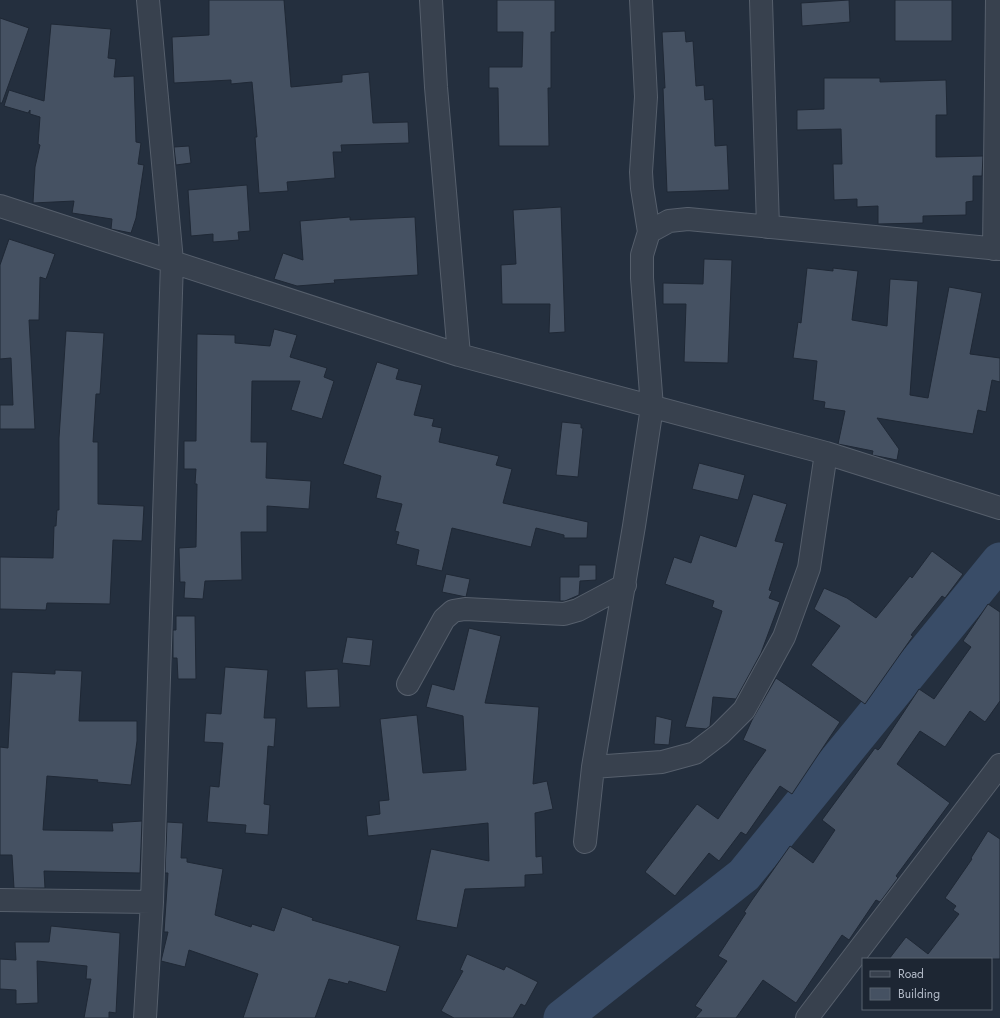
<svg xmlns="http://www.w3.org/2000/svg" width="1000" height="1018" viewBox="0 0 1000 1018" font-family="Jost,sans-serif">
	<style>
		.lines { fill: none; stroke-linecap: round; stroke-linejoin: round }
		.river { stroke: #394c67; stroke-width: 37 }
		.building { fill: #455162; stroke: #1f2835 }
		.minor-casing { stroke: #565f6c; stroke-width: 24 }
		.minor { stroke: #38414e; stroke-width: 22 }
	</style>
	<rect width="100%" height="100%" fill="#242f3e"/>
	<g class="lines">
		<!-- river -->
		<path class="river" d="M 562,1018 L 744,875 L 1000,561"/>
	</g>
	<!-- building -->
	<path class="building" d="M 209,0 L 284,0 L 291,87 L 342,82 L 342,75 L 369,72 L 373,123 L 408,122 L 409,143 L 341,145 L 342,152 L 333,152 L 335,178 L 287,182 L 288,191 L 259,193 L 255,137 L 257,137 L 252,82 L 231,84 L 231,80 L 174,83 L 172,37 L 209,35 Z
		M 497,0 L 555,0 L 555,32 L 551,32 L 551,88 L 548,88 L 549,146 L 499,146 L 498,88 L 489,88 L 489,67 L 522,67 L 523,32 L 497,32 Z
		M 849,0 L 850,22 L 802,26 L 801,3 Z
		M 895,0 L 952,0 L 952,41 L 895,41 Z
		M 0,18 L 29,28 L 2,103 L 0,103 Z
		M 51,24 L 111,29 L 108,58 L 116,59 L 114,77 L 134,76 L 136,142 L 141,143 L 138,164 L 144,165 L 136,218 L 131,233 L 111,229 L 112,219 L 72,213 L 74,201 L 33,203 L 35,167 L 40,145 L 38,144 L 40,117 L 30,114 L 30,110 L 28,113 L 4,106 L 9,90 L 44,101 Z
		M 685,31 L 686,42 L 693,41 L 696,86 L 704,85 L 705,100 L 713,99 L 715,146 L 727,145 L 729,190 L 667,192 L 663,88 L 665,88 L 662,32 Z
		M 824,78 L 880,78 L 880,82 L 946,80 L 947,115 L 936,115 L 936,157 L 983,156 L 982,176 L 973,176 L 973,201 L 966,202 L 966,215 L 923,216 L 923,223 L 878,224 L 878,206 L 857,207 L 857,199 L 834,200 L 833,164 L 842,164 L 841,129 L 797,130 L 797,110 L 824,109 Z
		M 189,146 L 191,163 L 176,165 L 174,147 Z
		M 247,185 L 250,231 L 238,232 L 239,240 L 213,242 L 213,234 L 191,236 L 188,190 Z
		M 561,207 L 565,332 L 549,333 L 550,304 L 502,304 L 501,265 L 516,264 L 513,210 Z
		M 350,217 L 350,220 L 415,217 L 418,275 L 334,280 L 335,283 L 297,286 L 274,279 L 283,253 L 303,260 L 300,221 Z
		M 9,239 L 55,254 L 46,279 L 40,277 L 39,320 L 29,320 L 35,429 L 0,429 L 0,405 L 13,405 L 11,358 L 0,359 L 0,265 Z
		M 704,259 L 732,260 L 728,363 L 684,362 L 686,304 L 663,304 L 663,283 L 703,284 Z
		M 807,268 L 833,271 L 833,268 L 858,271 L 852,320 L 887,326 L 890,279 L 918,281 L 910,395 L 928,398 L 949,287 L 982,293 L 970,354 L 1000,358 L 1000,382 L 992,380 L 986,412 L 978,410 L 973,434 L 877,418 L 899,449 L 897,460 L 872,455 L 873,451 L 838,444 L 845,411 L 824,408 L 825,402 L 813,400 L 817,361 L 793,358 L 798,322 L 801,323 Z
		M 274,329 L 297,335 L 290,357 L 327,368 L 324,377 L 334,381 L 322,419 L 291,410 L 300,381 L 252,381 L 251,442 L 267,442 L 266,478 L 311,481 L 309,509 L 267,506 L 267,532 L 241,532 L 242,580 L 205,581 L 203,599 L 184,598 L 185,582 L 180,582 L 179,548 L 196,547 L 197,484 L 195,484 L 196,469 L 184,469 L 184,441 L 196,441 L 197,334 L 235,335 L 235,343 L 270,346 Z
		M 66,331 L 104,333 L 100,394 L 96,394 L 93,442 L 98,442 L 98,504 L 144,506 L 142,541 L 113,540 L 110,604 L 47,603 L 46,610 L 0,609 L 0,557 L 53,558 L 54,526 L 56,526 L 57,510 L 59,510 L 59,438 Z
		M 377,362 L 399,369 L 396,379 L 422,385 L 414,415 L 434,419 L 432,426 L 442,428 L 439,442 L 499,456 L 496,465 L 512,469 L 503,503 L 588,522 L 587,538 L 564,538 L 564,535 L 536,528 L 531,547 L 452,528 L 442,571 L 416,565 L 419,550 L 396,544 L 399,532 L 395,531 L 402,504 L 376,498 L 381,476 L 343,464 Z
		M 562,422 L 581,424 L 581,428 L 583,428 L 578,477 L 556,475 Z
		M 699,463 L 745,475 L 738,500 L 692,489 Z
		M 753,494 L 787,504 L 775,541 L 784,543 L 769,590 L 772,591 L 769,598 L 780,602 L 761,653 L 736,699 L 713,697 L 710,726 L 706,729 L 685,727 L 722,611 L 712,607 L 714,601 L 665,584 L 674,557 L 691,563 L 700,535 L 736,547 Z
		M 932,551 L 963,574 L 945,598 L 942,596 L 911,635 L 913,636 L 865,704 L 811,665 L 840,626 L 814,609 L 824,588 L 847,598 L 876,618 L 910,576 L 912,578 Z
		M 579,565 L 596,565 L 596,580 L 580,581 L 579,595 L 565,601 L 560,601 L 560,577 L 579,577 Z
		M 446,574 L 470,579 L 466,597 L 442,592 Z
		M 988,604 L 1000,612 L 1000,701 L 985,722 L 970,711 L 945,747 L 920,731 L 897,764 L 950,803 L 896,876 L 898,878 L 880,902 L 876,900 L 849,940 L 842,935 L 796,1003 L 763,980 L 736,1018 L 695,1018 L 702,1010 L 695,1006 L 727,961 L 718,956 L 746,913 L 744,912 L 752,900 L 790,846 L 813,863 L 835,830 L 822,820 L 875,748 L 878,750 L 880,748 L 919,689 L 934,699 L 971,647 L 963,641 Z
		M 176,616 L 195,616 L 196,679 L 178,679 L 177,658 L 173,658 L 173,630 L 176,630 Z
		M 469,628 L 501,636 L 485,703 L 539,707 L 533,784 L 547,781 L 553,809 L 535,813 L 536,857 L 542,856 L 543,874 L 525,875 L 525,887 L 465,889 L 457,928 L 416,920 L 431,849 L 489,861 L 488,823 L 368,836 L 366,816 L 380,814 L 379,801 L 389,800 L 380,719 L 417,715 L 423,773 L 466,770 L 463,716 L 426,707 L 432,684 L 454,690 Z
		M 347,637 L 373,640 L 370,666 L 342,663 Z
		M 225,667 L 268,670 L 264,718 L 276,718 L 274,747 L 268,746 L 264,804 L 270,805 L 268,835 L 245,833 L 246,825 L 207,822 L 210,786 L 219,787 L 223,743 L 204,742 L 206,713 L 221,714 Z
		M 338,669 L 340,707 L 307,708 L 305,671 Z
		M 55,670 L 82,671 L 79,721 L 137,721 L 137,741 L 131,785 L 97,782 L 98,780 L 47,776 L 43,830 L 113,831 L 112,823 L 142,821 L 140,873 L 44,871 L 45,888 L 14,888 L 12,855 L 0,855 L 0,747 L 8,748 L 12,672 L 55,674 Z
		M 776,678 L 840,722 L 792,794 L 780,786 L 746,835 L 741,832 L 719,861 L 709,853 L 675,896 L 645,872 L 697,804 L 718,819 L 753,768 L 766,750 L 743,740 L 752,720 Z
		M 656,716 L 672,720 L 669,745 L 654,744 Z
		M 167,822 L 183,823 L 181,858 L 187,858 L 187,862 L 223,869 L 215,915 L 251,927 L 252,924 L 274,931 L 282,907 L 313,918 L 312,920 L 400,946 L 386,992 L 349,981 L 348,984 L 329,979 L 315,1018 L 243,1018 L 258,974 L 189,950 L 185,967 L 161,961 L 168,932 L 164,932 L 168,873 L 165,873 Z
		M 988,831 L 1000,839 L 1000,959 L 889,959 L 906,937 L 928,954 L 959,914 L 953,910 L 956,906 L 945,898 L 972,859 L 971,858 Z
		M 51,926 L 120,933 L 116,1013 L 109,1012 L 109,1018 L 84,1018 L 91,979 L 86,979 L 87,966 L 37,961 L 38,1003 L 16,1004 L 16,990 L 0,989 L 0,959 L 16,960 L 15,942 L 49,942 Z
		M 467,954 L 504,970 L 506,966 L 538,982 L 525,1006 L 521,1004 L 513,1018 L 454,1018 L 441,1011 L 463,971 L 460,970 Z"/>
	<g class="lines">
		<defs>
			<path id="minor" d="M 431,0 L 436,87 L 459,355
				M 761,0 L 768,227
				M 0,206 L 459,355 L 826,453 L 1000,508
				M 649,232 L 669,221 L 688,219 L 1000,249
				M 994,249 L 997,0
				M 408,684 L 444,619 L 453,611 L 465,609 L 564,614 L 578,610 L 625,585
				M 593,767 L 662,762 L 695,753 L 720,734 L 744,710 L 784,637 L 809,568 L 826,453
				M 585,842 L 593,767 L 634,526 L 652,407 L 642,278 L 642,255 L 649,232 L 642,188 L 641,172 L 646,97 L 641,0
				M 0,900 L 152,902
				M 145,1018 L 152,902 L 172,261 L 148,0
				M 807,1018 L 1000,765"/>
		</defs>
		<!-- minor casing -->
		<use href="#minor" class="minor-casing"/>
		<!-- minor -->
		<use href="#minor" class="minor"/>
	</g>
	<!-- legend -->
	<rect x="862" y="958" width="130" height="52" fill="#1d2633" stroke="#59626f"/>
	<rect x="870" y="971" width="20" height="6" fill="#38414e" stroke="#59626f"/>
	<text x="898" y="978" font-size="12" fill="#b4bcc9">Road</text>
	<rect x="870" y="988" width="20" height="12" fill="#455162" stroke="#59626f"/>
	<text x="898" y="998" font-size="12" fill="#b4bcc9">Building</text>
</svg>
